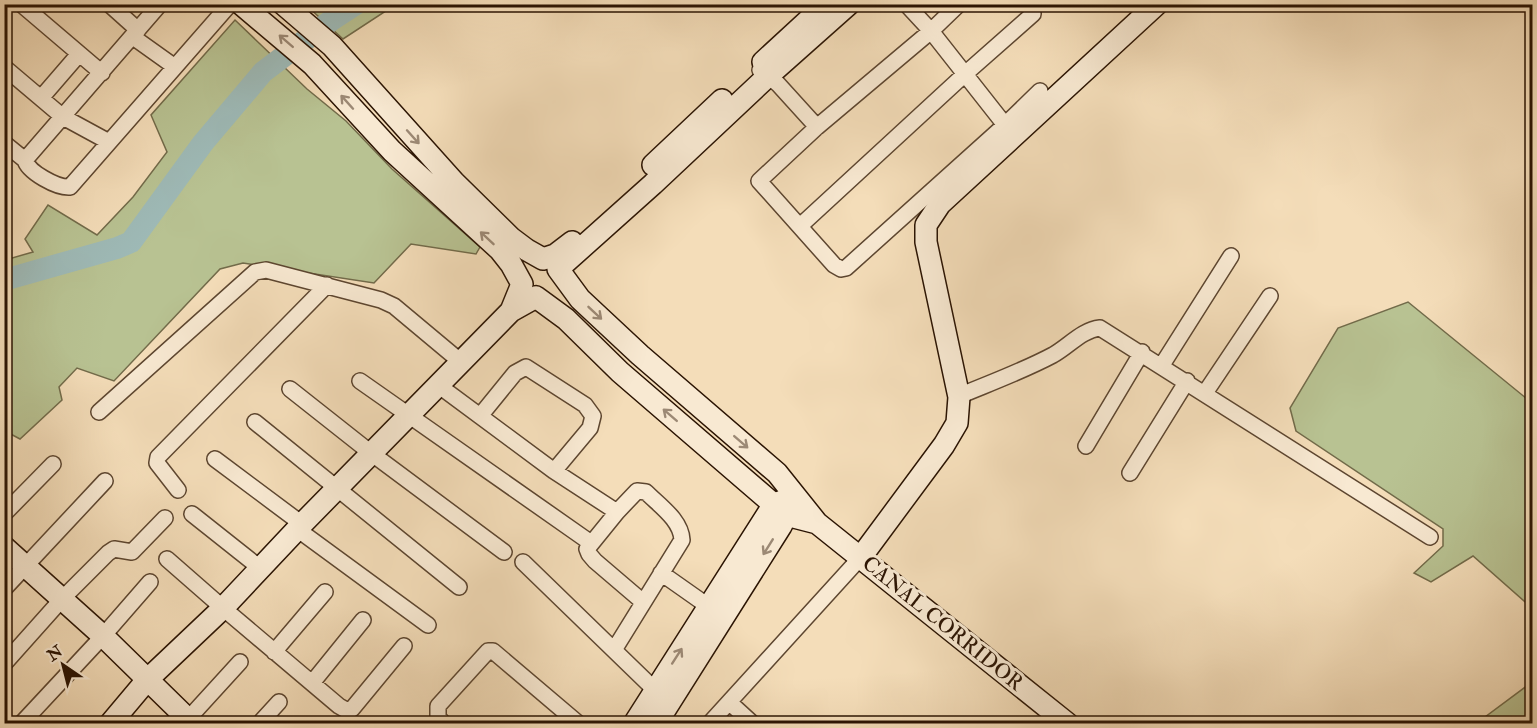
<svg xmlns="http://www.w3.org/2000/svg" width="1537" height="728" viewBox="0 0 1537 728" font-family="'IM FELL Double Pica',serif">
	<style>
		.green { fill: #b8c292; stroke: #726b4a; stroke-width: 1.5 }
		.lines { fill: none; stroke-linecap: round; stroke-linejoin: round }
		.river { stroke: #9ebab7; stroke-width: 22 }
		.street-casing { stroke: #5d4630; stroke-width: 18 }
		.secondary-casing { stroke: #2b1403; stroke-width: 24 }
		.street { stroke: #f8e9d2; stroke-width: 15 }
		.secondary { stroke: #f8e9d2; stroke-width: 21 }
		.oneway { stroke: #9c8975 }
		.labels { text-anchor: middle; stroke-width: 6; stroke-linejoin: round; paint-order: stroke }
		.street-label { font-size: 21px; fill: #2b1403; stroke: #f8e9d2 }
	</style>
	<rect width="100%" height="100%" fill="#f4ddb9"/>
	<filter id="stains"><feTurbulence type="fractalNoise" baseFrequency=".00333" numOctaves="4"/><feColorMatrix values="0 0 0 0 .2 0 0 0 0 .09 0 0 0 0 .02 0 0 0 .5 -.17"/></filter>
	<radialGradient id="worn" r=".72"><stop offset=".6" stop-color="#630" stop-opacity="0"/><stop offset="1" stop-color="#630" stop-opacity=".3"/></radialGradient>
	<!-- green -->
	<path class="green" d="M 306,5 L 395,5 L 343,39 Z
		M 235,20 L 307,89 L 346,121 L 392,169 L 480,247 L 476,254 L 411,244 L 374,283 L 243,263 L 220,269 L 114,381 L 77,368 L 59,387 L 62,400 L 20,439 L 5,431 L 5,260 L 33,252 L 25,239 L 48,205 L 97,235 L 133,197 L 167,152 L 151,115 Z
		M 1408,302 L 1532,403 L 1532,608 L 1473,556 L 1431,582 L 1414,573 L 1443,546 L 1443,529 L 1296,431 L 1290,408 L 1338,328 Z
		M 1532,682 L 1532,723 L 1477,723 Z"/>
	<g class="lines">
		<!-- river -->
		<path class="river" d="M 4,280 L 117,248 L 131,242 L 203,143 L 263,72 L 333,19 L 356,4"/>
		<defs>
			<path id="street" d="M 21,4 L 102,73
				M 109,4 L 138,30
				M 160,4 L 25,160 C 28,172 57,188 70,187 L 230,4
				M 906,4 L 931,31 L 1005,125 L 846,268 L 841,269 L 834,265 L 759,181 L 817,127 L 931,31 L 959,4
				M 133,37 L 175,67
				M 4,67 L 63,117 L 109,142
				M 760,70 L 778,84 L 817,127
				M 41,98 L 79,54
				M 1005,125 L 1040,91
				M 4,143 L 25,160
				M 800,226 L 965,74 L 1033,14 L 1032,4
				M 1162,365 L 1231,256
				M 360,381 L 591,543
				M 438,385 L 554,471 L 617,512
				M 290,389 L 371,453 L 504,552
				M 1205,393 L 1270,296
				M 959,396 C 990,383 1023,371 1053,355 C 1069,346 1082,330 1100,328 L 1430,537
				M 99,412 L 255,272 L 266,270 L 381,300 L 394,306 L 461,362
				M 480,416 L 515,373 L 526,367 L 585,405 L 593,416 L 590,428 L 554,471
				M 255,422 L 459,587
				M 1086,446 L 1142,352
				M 215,459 L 302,524
				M 1130,473 L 1187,381
				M 178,490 L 157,463 L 158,457 L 327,285
				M 4,514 L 53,464
				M 192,514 L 260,568
				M 297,529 L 428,625
				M 167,559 L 223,608 L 339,706 L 346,710 L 352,709 L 404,646
				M 523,562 L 655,690
				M 661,573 L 715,611
				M 4,589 L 105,481
				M 614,650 L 682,540 C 681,520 660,506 646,492 L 637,491 L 617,512 L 587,549 L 589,554 L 595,561 L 643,602
				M 274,652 L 325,592
				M 4,664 L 62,599 L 108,553 L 114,549 L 132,552 L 165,518
				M 312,683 L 363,620
				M 729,702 L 753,724
				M 188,719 L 240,662
				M 21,724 L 103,636 L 150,582
				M 172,724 L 172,723
				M 259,724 L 279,702
				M 444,724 L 438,717 L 438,706 L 488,651 L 493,651 L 579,724
				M 709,724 L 861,557"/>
			<path id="secondary" d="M 241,4 L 312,64 L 392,151 L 500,250 L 511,264 L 522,284 L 511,311
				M 283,4 L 332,46 L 454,182 L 511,238 L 527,250 L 543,259 L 555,255 L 572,242
				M 849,4 L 768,76 L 653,184 L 558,269 L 580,299 L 640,355 L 777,473 L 817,523 L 1068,724
				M 763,62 L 826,4
				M 653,165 L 722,100
				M 4,547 L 103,636 L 193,724
				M 861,557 L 944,445 L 957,423 L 959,397 L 926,242 L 926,225 L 940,204 L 1157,4
				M 110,724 L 147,680 L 223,608 L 302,524 L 511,311 L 536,297 L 566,319 L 620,372 L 786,515 L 817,523
				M 634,724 L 774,504 L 785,500
				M 656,724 L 781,526 L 793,502"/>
		</defs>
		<!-- street casing -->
		<use href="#street" class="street-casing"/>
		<!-- secondary casing -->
		<use href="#secondary" class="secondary-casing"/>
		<!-- street -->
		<use href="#street" class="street"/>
		<!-- secondary -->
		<use href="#secondary" class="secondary"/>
	</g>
	<!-- one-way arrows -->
	<defs><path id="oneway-shaft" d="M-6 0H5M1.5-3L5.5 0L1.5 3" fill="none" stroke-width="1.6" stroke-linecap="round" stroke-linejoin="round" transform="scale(1.5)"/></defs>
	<g class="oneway">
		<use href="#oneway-shaft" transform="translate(286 41) rotate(-139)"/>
		<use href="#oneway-shaft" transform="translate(347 102) rotate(-132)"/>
		<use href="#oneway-shaft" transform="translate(413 137) rotate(48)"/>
		<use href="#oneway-shaft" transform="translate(487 238) rotate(-137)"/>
		<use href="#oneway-shaft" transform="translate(595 313) rotate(43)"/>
		<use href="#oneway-shaft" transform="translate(670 415) rotate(-139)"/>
		<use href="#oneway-shaft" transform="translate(741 442) rotate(41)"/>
		<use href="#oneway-shaft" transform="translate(768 547) rotate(122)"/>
		<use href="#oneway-shaft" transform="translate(677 656) rotate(-57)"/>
	</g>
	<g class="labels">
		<!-- street labels -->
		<g class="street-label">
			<text transform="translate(943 623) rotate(39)" y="7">CANAL CORRIDOR</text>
		</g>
	</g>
	<!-- margin -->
	<rect width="1537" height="728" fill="none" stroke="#f4ddb9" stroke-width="24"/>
	<rect x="6" y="6" width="1525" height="716" fill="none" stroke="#2b1403" stroke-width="3"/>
	<rect x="12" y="12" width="1513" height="704" fill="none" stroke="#2b1403" stroke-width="1.5"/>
	<!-- north arrow -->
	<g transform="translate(63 665) rotate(325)" stroke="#f8e9d2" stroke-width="4.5" paint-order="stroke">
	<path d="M0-4.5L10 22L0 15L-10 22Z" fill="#2b1403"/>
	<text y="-9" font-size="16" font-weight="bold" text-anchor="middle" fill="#2b1403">N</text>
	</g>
	<rect width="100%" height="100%" filter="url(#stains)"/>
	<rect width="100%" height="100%" fill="url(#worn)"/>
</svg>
